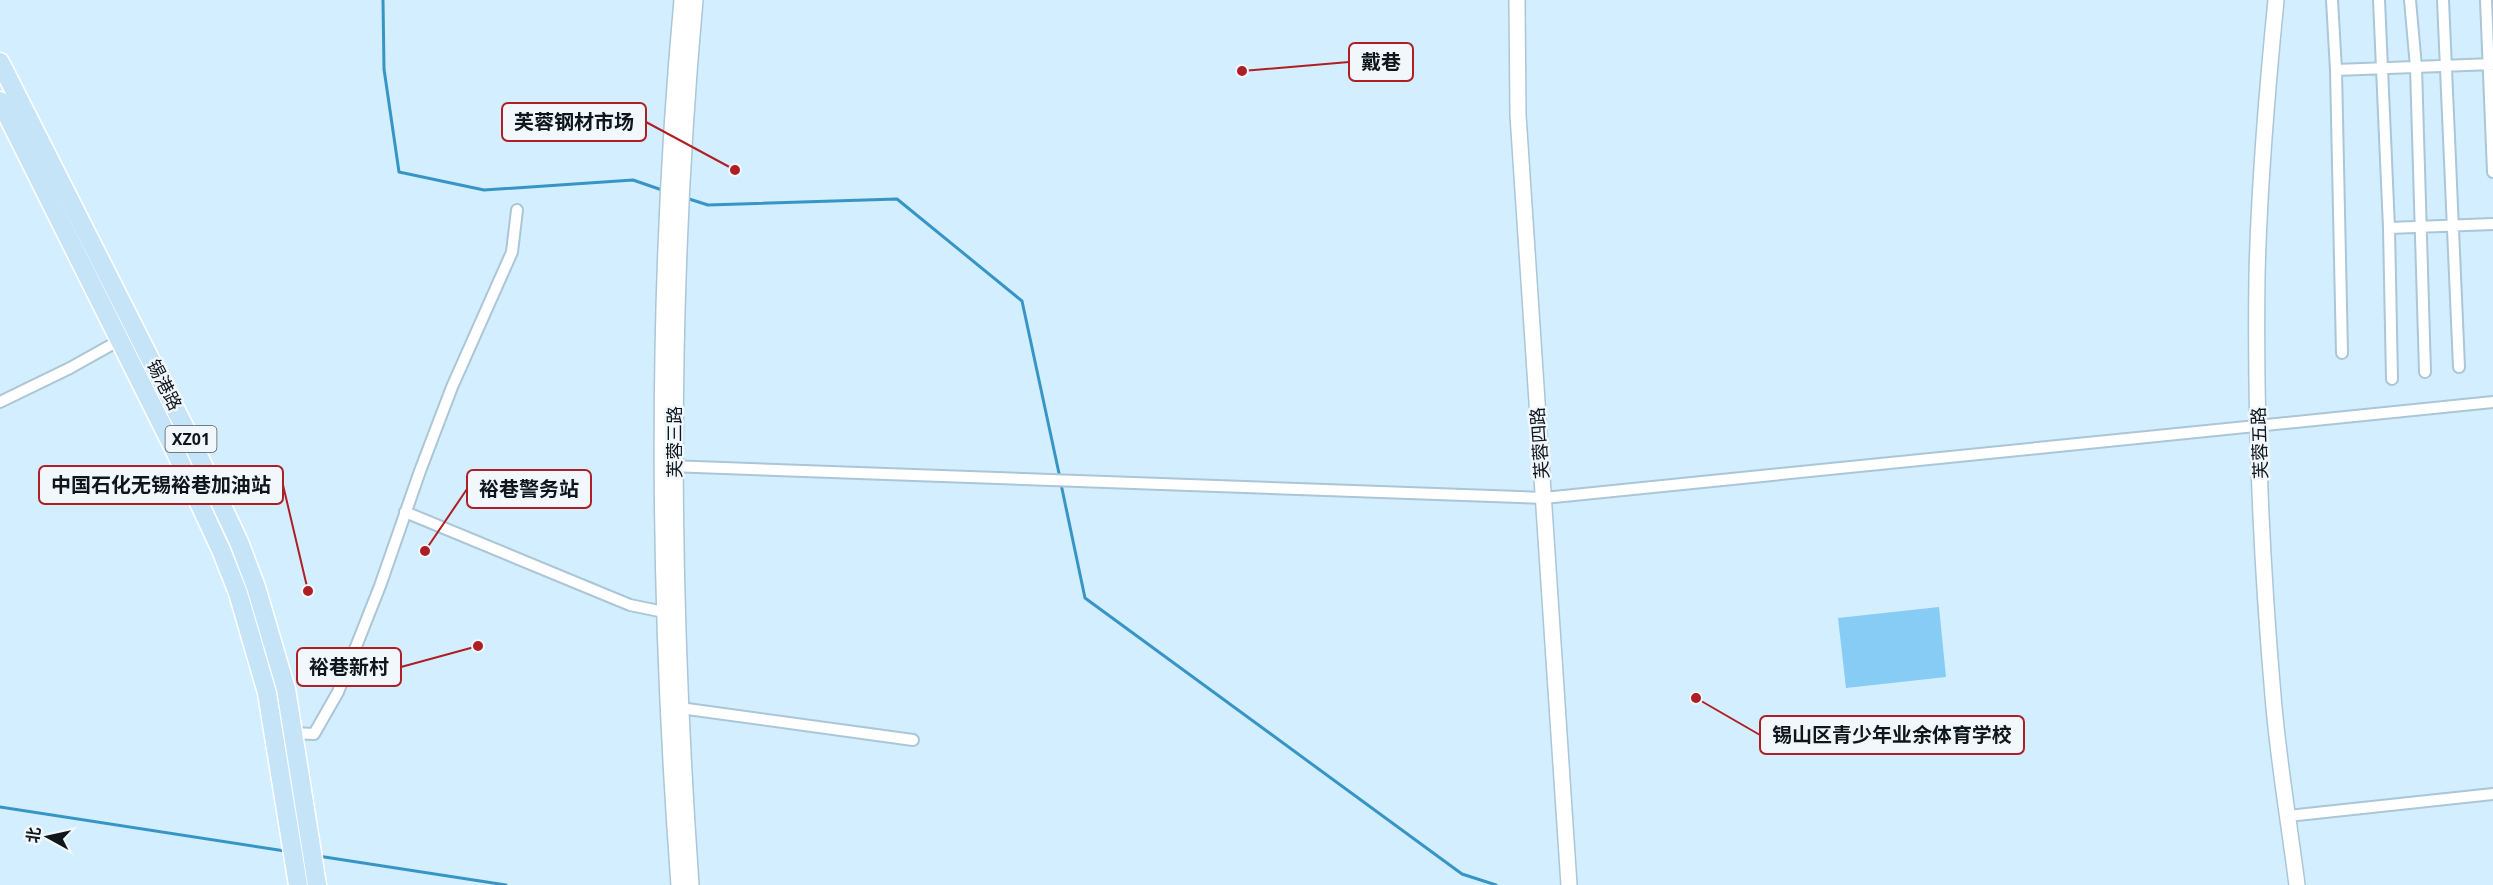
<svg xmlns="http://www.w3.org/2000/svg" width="2493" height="885" viewBox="0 0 2493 885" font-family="'Noto Sans','Noto Sans SC',sans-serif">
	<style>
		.green { fill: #87ccf4 }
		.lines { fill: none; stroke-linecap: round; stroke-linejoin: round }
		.stream { stroke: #3795c6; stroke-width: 3 }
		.street-casing { stroke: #abc6d6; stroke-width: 14 }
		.secondary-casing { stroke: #abc6d6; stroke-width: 18 }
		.primary-casing { stroke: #fff; stroke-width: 21 }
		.street { stroke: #fff; stroke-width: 10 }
		.secondary { stroke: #fff; stroke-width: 15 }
		.primary { stroke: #c5e4f7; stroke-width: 18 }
		.labels { text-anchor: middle; stroke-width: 5; stroke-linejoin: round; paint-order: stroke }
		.shield { fill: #f2f7fb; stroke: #525a5f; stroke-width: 1.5 }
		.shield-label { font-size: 16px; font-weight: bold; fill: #0d171c }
		.street-label { font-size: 18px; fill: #0d171c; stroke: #f2f7fb }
		.leader { fill: none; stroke: #b01e25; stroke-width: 2 }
		.callout-dot { fill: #b01e25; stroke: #f2f7fb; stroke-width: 2 }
		.callout { fill: #f2f7fb; stroke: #b01e25; stroke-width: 2 }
		.callout-label { font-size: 20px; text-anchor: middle; font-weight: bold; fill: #0d171c }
	</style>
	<rect width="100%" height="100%" fill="#d2eeff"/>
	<!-- green -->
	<path class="green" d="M 1939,607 L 1946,677 L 1846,688 L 1838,618 Z"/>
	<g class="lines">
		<!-- stream -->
		<path class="stream" d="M 383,0 L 384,69 L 399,172 L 484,190 L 633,180 L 662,190
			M 686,198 L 708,205 L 897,199 L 1022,301 L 1060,478
			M 1061,484 L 1085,598 L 1462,874 L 1496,885
			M 0,807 L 285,851
			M 318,856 L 506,885"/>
		<defs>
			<path id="street" d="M 2332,0 L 2336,70 L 2342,353
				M 2379,0 L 2389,228 L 2392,379
				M 2410,0 L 2416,67 L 2425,372
				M 2443,0 L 2459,367
				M 2486,0 L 2493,172
				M 2336,70 L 2493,64
				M 2389,228 L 2493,224
				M 0,402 L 70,368 L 120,340
				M 669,466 L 1544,498 L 2493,402
				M 405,512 L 630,605 L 664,612
				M 680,708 L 913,740
				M 294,733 L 314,734 L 338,692 L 380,586 L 420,471 L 452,387 L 512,252 L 517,210
				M 2288,816 L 2493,794"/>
			<path id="secondary" d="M 1517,0 L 1518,115 L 1569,885
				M 2276,0 C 2267,91 2259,184 2257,276 C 2255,415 2261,557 2273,696 C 2278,759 2289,822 2297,885
				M 679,885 C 657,590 655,294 682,0
				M 691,885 C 670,589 668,296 695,0"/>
			<path id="primary" d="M 0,62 L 192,442 L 239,542 L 256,587 L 286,689 L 317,885
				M 0,101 L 175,451 L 221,550 L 238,593 L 267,693 L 298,885"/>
		</defs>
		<!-- street casing -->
		<use href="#street" class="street-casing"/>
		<!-- secondary casing -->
		<use href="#secondary" class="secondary-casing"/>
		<!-- primary casing -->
		<use href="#primary" class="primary-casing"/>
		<!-- street -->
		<use href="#street" class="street"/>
		<!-- secondary -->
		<use href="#secondary" class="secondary"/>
		<!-- primary -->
		<use href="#primary" class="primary"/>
	</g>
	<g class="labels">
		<!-- shield labels -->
		<rect class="shield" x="165.5" y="426" width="51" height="26" rx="4.5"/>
		<g class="shield-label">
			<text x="191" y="445">XZ01</text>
		</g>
		<!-- street labels -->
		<g class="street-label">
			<text transform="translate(164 385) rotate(63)" y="6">锡港路</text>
			<text transform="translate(675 442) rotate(-90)" y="6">芙蓉三路</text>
			<text transform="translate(1540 443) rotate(-94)" y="6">芙蓉四路</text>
			<text transform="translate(2260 443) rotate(-92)" y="6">芙蓉五路</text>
		</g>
	</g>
	<!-- callouts -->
	<path class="leader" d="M1242 71L1349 62M735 170L646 122M308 591L283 485M425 551L467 489M478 646L401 667M1696 698L1760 735"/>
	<g class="callout-dot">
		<circle cx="1242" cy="71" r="6"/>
		<circle cx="735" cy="170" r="6"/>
		<circle cx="308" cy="591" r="6"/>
		<circle cx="425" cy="551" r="6"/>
		<circle cx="478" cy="646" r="6"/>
		<circle cx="1696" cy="698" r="6"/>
	</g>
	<g class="callout">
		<rect x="1349" y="43" width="64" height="38" rx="6"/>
		<rect x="502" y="103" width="144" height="38" rx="6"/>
		<rect x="39" y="466" width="244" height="38" rx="6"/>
		<rect x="467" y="470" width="124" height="38" rx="6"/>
		<rect x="297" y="648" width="104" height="38" rx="6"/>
		<rect x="1760" y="716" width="264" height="38" rx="6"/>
	</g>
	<g class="callout-label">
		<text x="1381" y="69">戴巷</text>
		<text x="574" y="129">芙蓉钢材市场</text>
		<text x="161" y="492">中国石化无锡裕巷加油站</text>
		<text x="529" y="496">裕巷警务站</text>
		<text x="349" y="674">裕巷新村</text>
		<text x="1892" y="742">锡山区青少年业余体育学校</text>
	</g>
	<!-- north arrow -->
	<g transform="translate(48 837) rotate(278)" stroke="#f2f7fb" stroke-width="4.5" paint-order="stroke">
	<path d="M0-4.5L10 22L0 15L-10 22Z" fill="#0d171c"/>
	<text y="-9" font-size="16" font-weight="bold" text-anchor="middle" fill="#0d171c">北</text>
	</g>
</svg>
